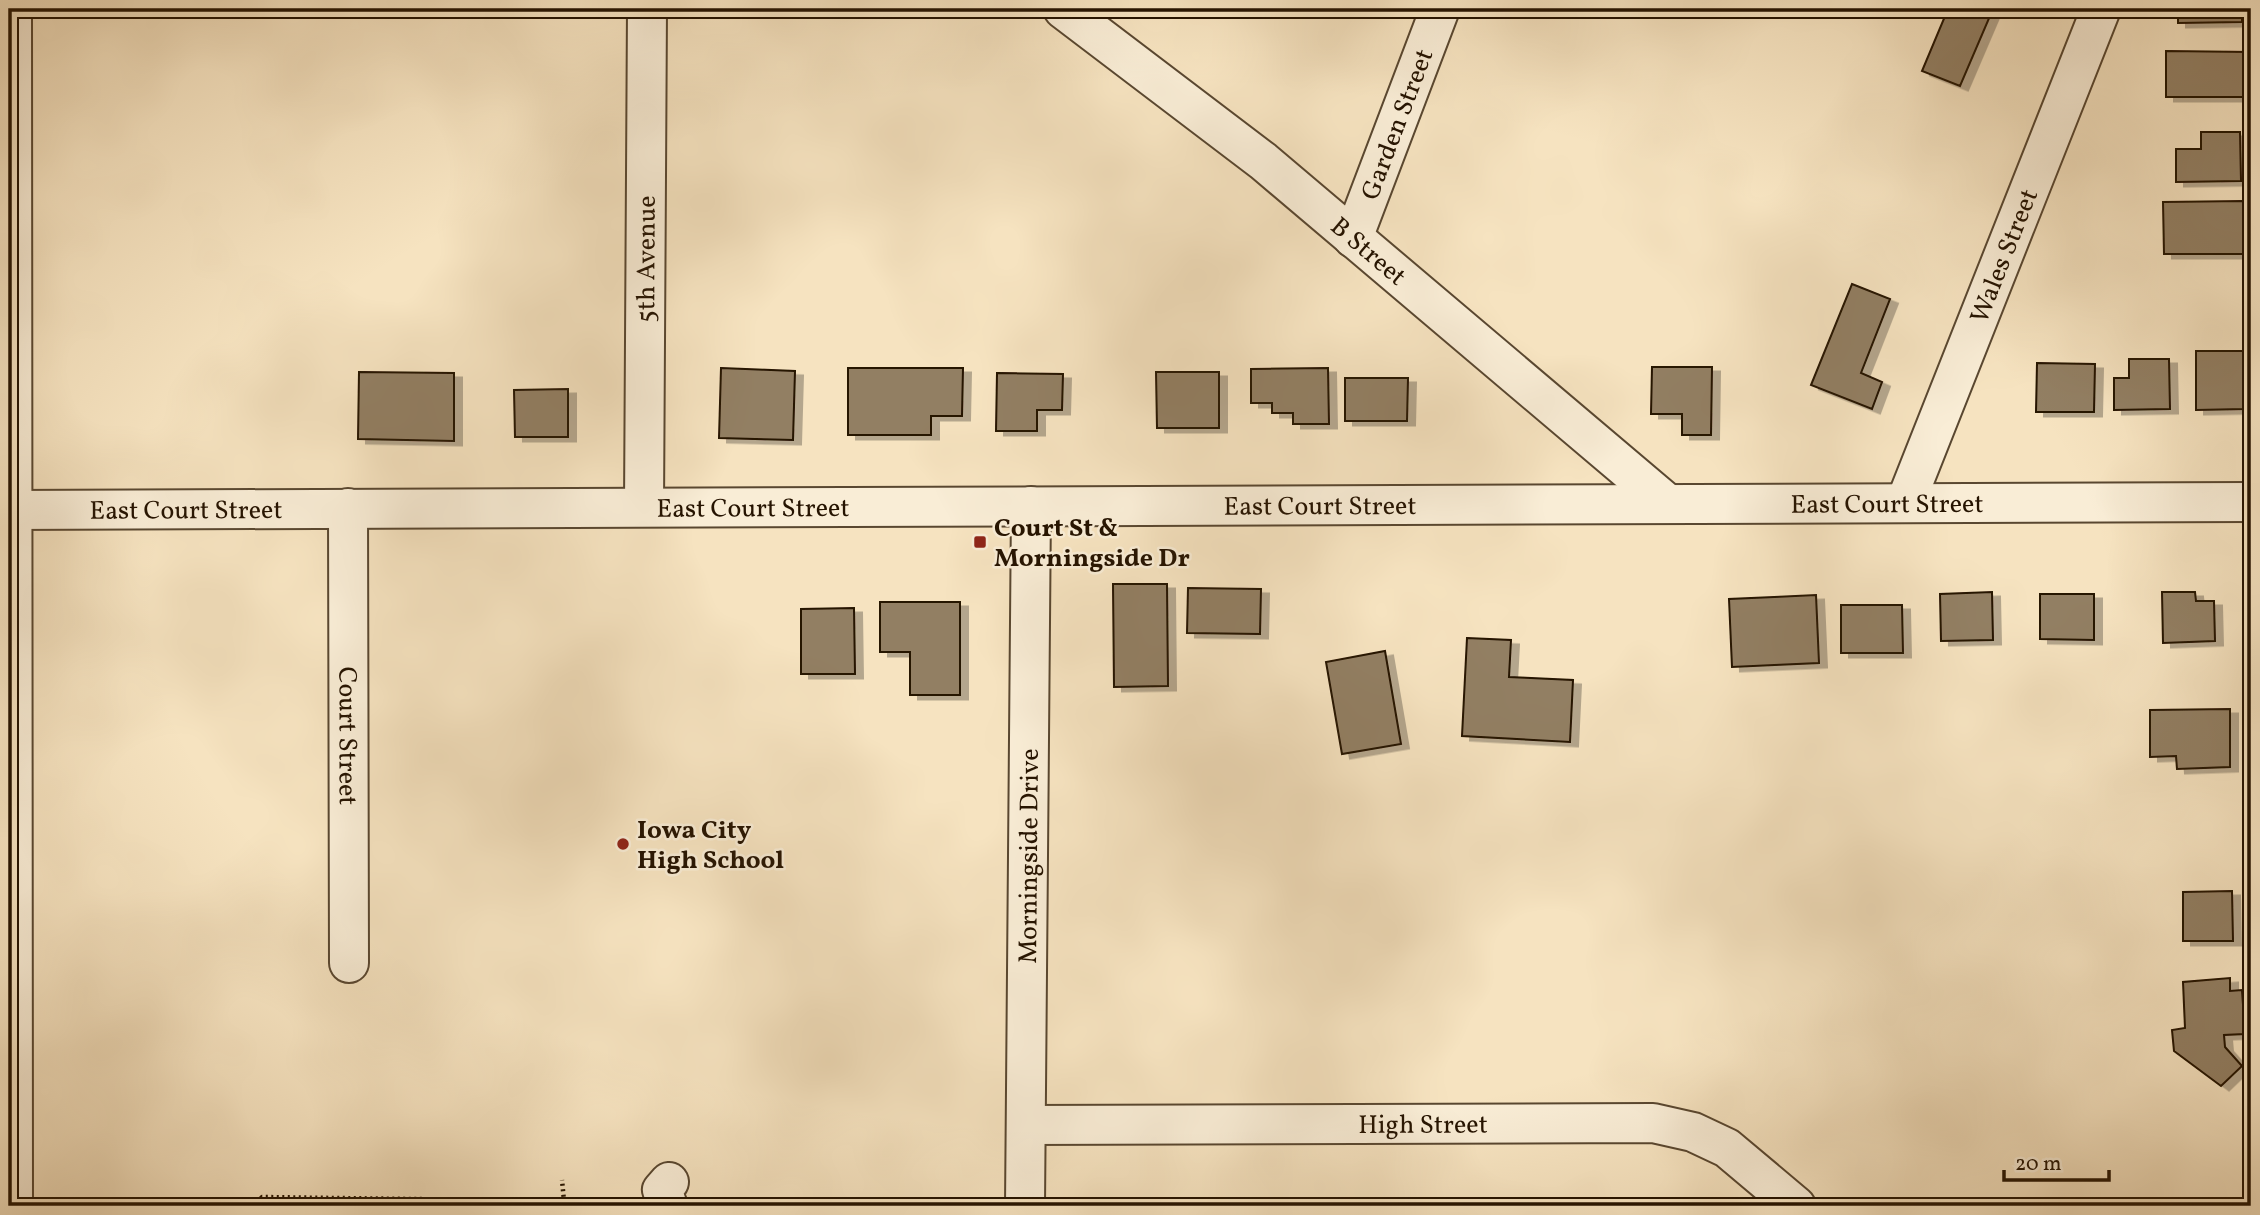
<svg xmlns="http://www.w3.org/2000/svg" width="2260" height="1215" viewBox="0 0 2260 1215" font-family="Vollkorn,serif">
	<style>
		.building { fill: #927f64; stroke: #251300; stroke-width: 2; filter: url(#shadow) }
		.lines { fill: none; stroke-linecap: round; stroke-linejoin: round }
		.minor-casing { stroke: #594730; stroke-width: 42 }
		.path { stroke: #251300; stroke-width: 4.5; stroke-dasharray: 2 3.5; stroke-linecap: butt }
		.minor { stroke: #f9edd6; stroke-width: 38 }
		.poi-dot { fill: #8f2418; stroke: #f9edd6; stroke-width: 2.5 }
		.labels { text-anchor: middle; stroke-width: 5; stroke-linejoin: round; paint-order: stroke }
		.street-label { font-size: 26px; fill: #251300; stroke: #f9edd6 }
		.poi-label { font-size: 26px; font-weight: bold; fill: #251300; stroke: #f9edd6; text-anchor: start }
	</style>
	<defs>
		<filter id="shadow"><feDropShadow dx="8" dy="4.5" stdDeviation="0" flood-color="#0004"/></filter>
	</defs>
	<rect width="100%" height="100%" fill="#f6e3c0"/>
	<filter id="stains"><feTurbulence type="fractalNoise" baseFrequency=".00286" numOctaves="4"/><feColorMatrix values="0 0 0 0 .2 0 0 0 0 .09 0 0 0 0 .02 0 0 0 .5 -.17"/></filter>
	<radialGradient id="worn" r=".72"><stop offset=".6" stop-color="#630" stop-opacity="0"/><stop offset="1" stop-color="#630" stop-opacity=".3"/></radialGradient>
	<!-- building -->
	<path class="building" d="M 1948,9 L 1993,9 L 1960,86 L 1922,71 Z
		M 2178,9 L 2242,9 L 2242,22 L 2178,23 Z
		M 2166,51 L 2251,52 L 2251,97 L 2166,97 Z
		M 2201,132 L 2240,132 L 2241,181 L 2176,182 L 2176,149 L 2201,149 Z
		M 2243,201 L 2243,254 L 2164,254 L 2163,202 Z
		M 1852,284 L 1890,299 L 1861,373 L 1882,382 L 1872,409 L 1811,385 Z
		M 2196,351 L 2245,351 L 2245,409 L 2196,410 Z
		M 2129,359 L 2169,359 L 2170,409 L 2114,410 L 2114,378 L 2129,378 Z
		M 2037,363 L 2095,364 L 2094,412 L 2036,412 Z
		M 1652,367 L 1712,367 L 1711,435 L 1682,435 L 1682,414 L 1651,414 Z
		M 721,368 L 795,371 L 793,440 L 719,438 Z
		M 848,368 L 963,368 L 962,416 L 931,416 L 931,435 L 848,435 Z
		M 1328,368 L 1329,424 L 1293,424 L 1293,413 L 1272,413 L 1272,403 L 1251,403 L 1251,369 Z
		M 359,372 L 454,373 L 454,441 L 358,439 Z
		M 1156,372 L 1219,372 L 1219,428 L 1157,428 Z
		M 997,373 L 1063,374 L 1062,410 L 1037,410 L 1037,431 L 996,431 Z
		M 1345,378 L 1408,378 L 1407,421 L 1345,421 Z
		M 568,389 L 568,437 L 515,437 L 514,390 Z
		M 1113,584 L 1167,584 L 1168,686 L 1114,687 Z
		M 1188,588 L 1261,589 L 1260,634 L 1187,633 Z
		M 1992,592 L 1993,640 L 1941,641 L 1940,594 Z
		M 2162,592 L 2195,592 L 2196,601 L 2214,601 L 2215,641 L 2163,643 Z
		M 2040,594 L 2094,594 L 2094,640 L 2040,639 Z
		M 1816,595 L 1819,663 L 1732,667 L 1729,599 Z
		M 880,602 L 960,602 L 960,695 L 910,695 L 910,652 L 880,652 Z
		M 1841,605 L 1902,605 L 1903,653 L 1841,653 Z
		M 854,608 L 855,674 L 801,674 L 801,609 Z
		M 1467,638 L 1511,640 L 1509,677 L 1573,680 L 1570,742 L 1462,736 Z
		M 1385,651 L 1401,744 L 1342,754 L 1326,662 Z
		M 2230,709 L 2230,767 L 2177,769 L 2176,756 L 2150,757 L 2150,710 Z
		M 2232,891 L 2233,941 L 2183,941 L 2183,892 Z
		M 2230,978 L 2230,991 L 2242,990 L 2245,1034 L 2224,1035 L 2225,1047 L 2242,1066 L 2221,1086 L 2174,1051 L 2172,1030 L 2185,1028 L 2183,982 Z"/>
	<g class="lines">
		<defs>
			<g id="minor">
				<path d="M 12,9 L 13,1206"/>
				<path id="s1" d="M 1063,9 L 1263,161 L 1668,504"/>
				<path id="s2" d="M 1353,238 L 1440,9"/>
				<path id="s3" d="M 1906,501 L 2101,9"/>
				<path id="s4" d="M 644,507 L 647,9"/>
				<path id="s5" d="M 348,508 L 349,963"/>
				<path id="s6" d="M 9,510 L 2251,502"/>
				<path id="s7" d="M 1026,1125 L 1653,1123 L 1693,1132 L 1727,1148 L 1796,1206"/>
				<path d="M 668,1206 L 662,1190 L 669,1182"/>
				<path id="s8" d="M 1025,1206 L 1031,506"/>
			</g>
		</defs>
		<!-- minor casing -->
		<use href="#minor" class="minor-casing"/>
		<!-- path -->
		<path class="path" d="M 253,1206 L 262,1197 L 564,1201 L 562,1180"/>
		<!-- minor -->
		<use href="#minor" class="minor"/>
	</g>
	<!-- markers -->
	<g class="poi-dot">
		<rect x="973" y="535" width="14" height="14" rx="3.5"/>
		<circle cx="623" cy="844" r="7"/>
	</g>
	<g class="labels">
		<!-- street labels -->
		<g class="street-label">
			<text dy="9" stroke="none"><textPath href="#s2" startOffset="122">Garden Street</textPath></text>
			<text dy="9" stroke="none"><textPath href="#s1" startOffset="390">B Street</textPath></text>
			<text dy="9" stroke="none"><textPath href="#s3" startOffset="264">Wales Street</textPath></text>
			<text dy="9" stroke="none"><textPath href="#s4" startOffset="248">5th Avenue</textPath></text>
			<text dy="9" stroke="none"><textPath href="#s6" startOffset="1878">East Court Street</textPath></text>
			<text dy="9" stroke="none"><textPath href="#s6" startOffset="1311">East Court Street</textPath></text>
			<text dy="9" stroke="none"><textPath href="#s6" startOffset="744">East Court Street</textPath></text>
			<text dy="9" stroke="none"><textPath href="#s6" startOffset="177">East Court Street</textPath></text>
			<text dy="9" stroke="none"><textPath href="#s5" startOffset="228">Court Street</textPath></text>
			<text dy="9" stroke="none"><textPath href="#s8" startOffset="350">Morningside Drive</textPath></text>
			<text dy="9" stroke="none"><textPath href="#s7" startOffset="397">High Street</textPath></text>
		</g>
		<!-- poi labels -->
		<g class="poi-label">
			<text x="994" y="536">Court St &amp;<tspan x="994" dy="30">Morningside Dr</tspan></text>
			<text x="637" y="838">Iowa City<tspan x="637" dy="30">High School</tspan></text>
		</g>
	</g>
	<!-- margin -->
	<rect width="2260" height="1215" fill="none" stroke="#f6e3c0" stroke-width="35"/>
	<rect x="10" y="10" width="2239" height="1194" fill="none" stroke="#251300" stroke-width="3.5"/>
	<rect x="18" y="18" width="2225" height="1180" fill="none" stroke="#251300" stroke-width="2"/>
	<!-- scale -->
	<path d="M2004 1170v10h105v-10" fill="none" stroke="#251300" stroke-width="3.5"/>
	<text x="2015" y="1170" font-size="21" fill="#251300" stroke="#f9edd6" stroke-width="5" paint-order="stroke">20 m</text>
	<rect width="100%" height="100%" filter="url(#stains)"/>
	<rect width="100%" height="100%" fill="url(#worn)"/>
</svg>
